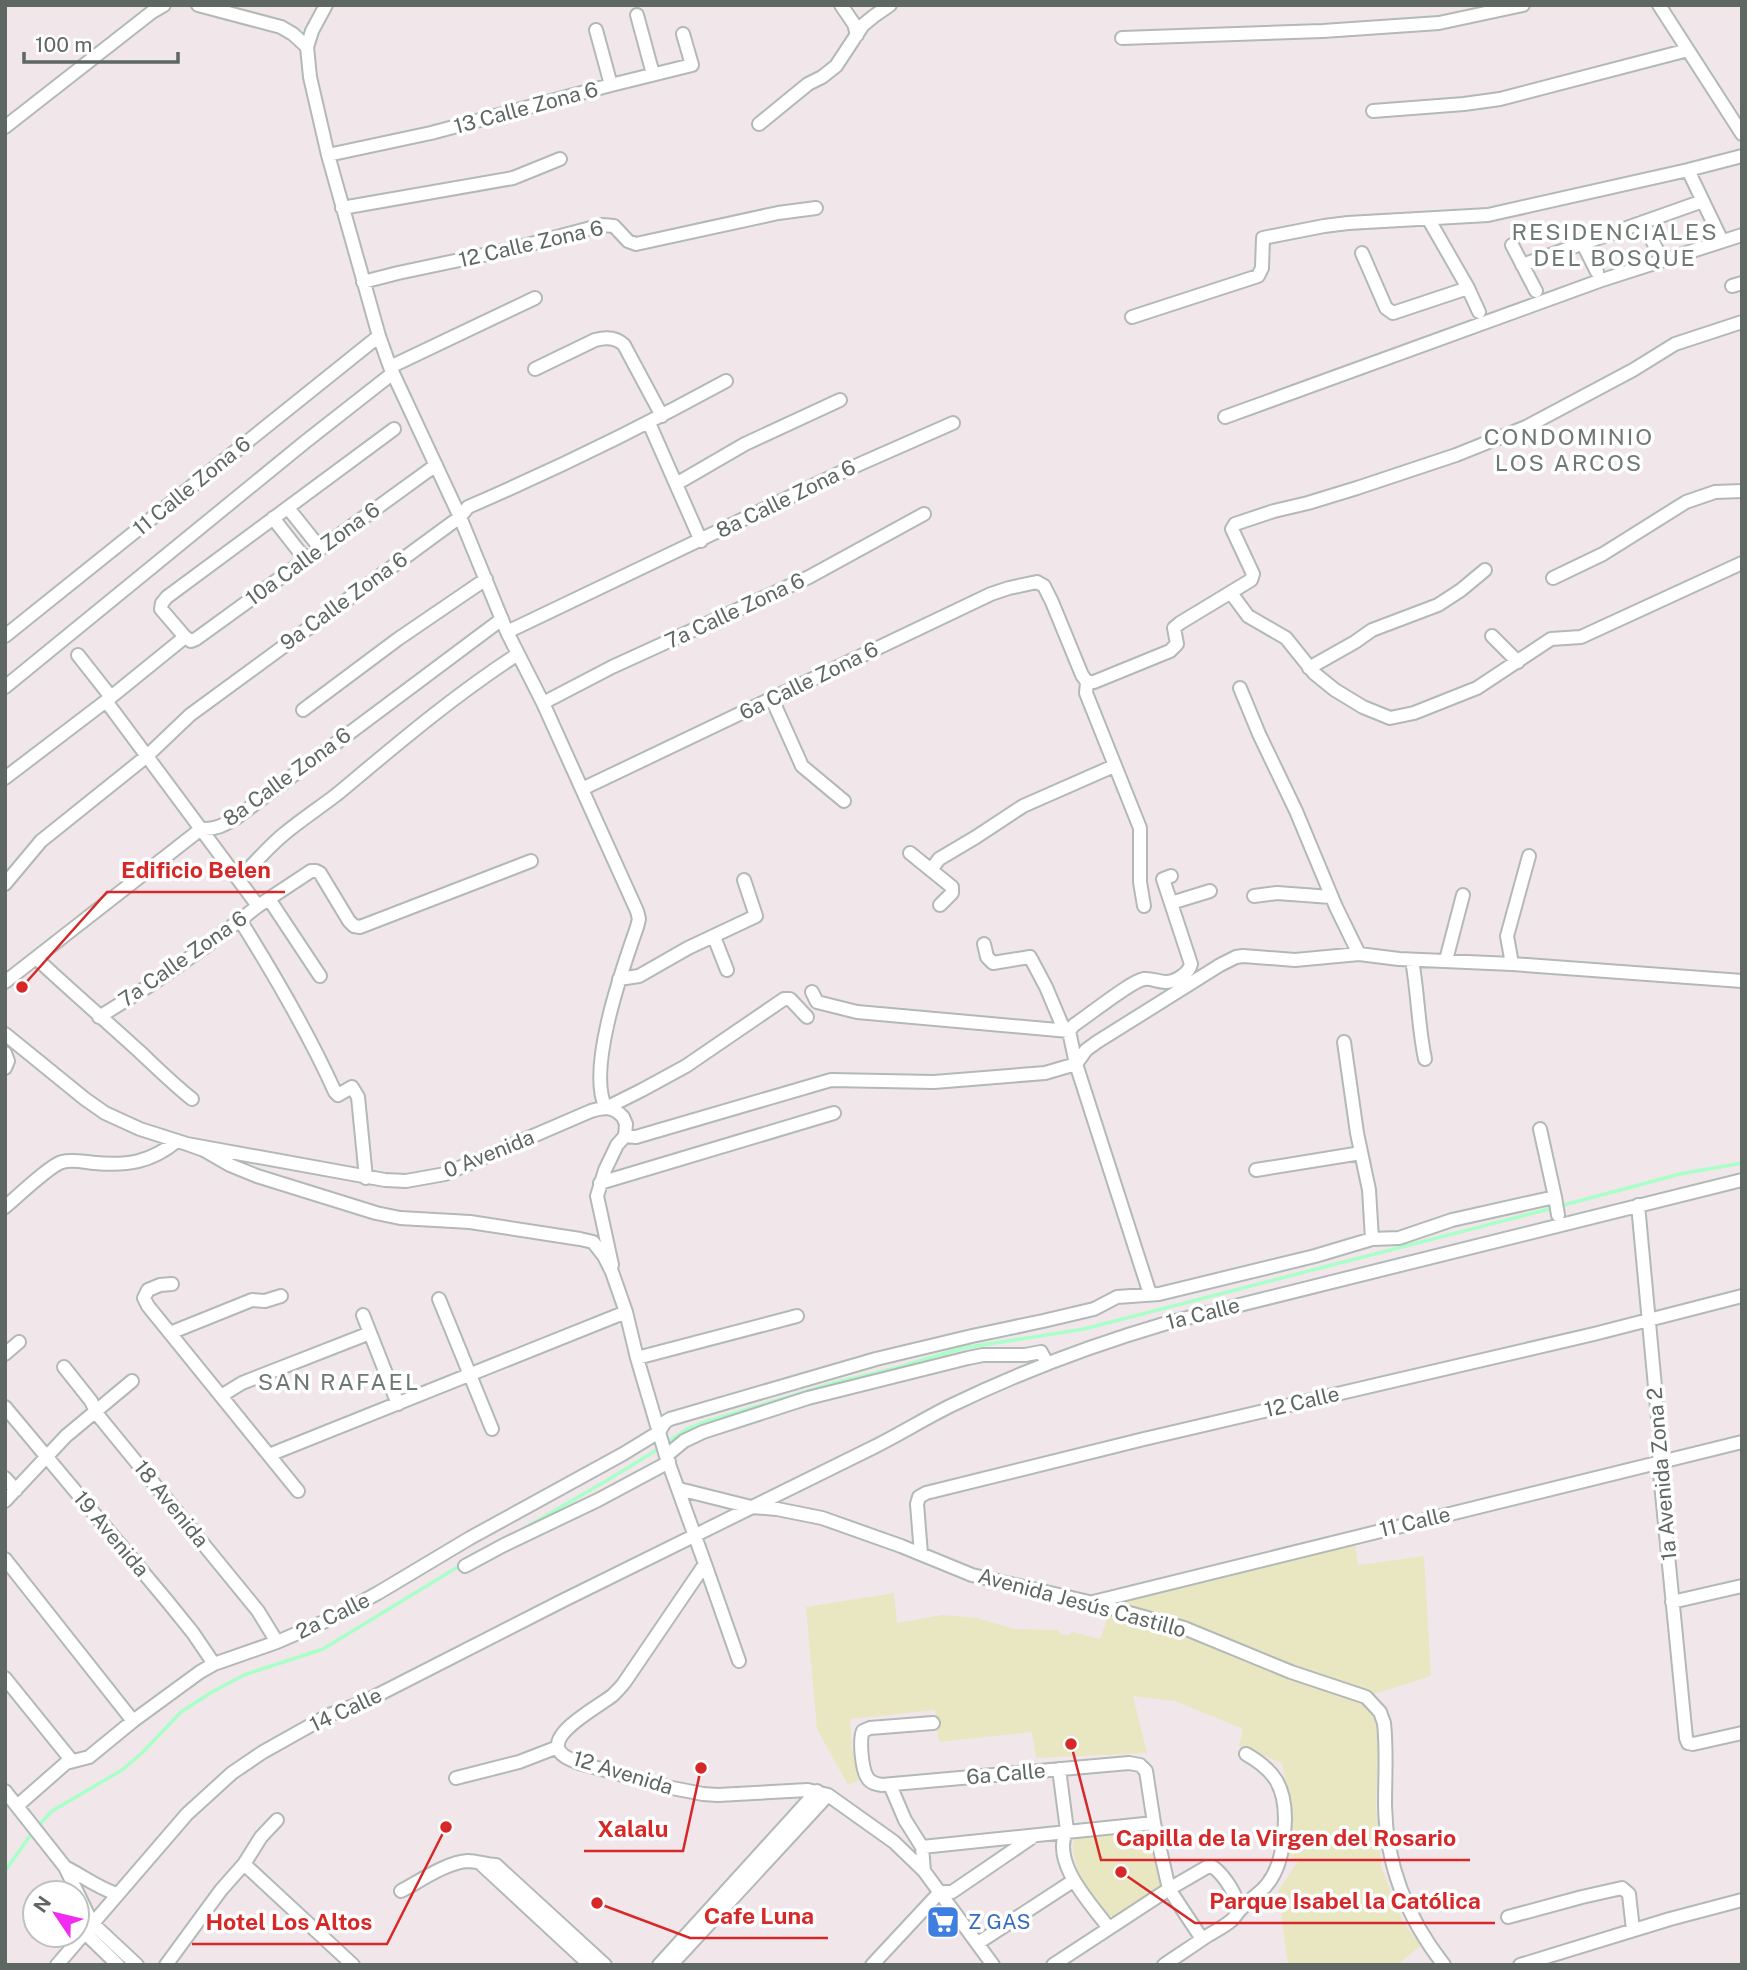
<svg xmlns="http://www.w3.org/2000/svg" width="1747" height="1970" viewBox="0 0 1747 1970" font-family="'Public Sans',sans-serif">
	<style>
		.green { fill: #e9e6c2 }
		.lines { fill: none; stroke-linecap: round; stroke-linejoin: round }
		.stream { stroke: #a8ffc7; stroke-width: 3.5 }
		.minor-casing { stroke: #b2b9b6; stroke-width: 16 }
		.minor { stroke: #fff; stroke-width: 12 }
		.labels { text-anchor: middle; stroke-width: 7; stroke-linejoin: round; paint-order: stroke }
		.street-label { font-size: 21px; fill: #5e6762; stroke: #fff }
		.shop-label { font-size: 21px; fill: #366cbe; stroke: #fff; text-anchor: start }
		.neighbourhood-label { font-size: 23px; letter-spacing: 2px; fill: #6f7973; stroke: #fff }
		.leader { fill: none; stroke: #d62828; stroke-width: 2.5 }
		.callout-dot { fill: #d62828; stroke: #fff; stroke-width: 2.5 }
		.callout-label { font-size: 23px; text-anchor: middle; font-weight: bold; fill: #d62828; stroke: #fff; stroke-width: 7; stroke-linejoin: round; paint-order: stroke }
	</style>
	<rect width="100%" height="100%" fill="#f1e7ea"/>
	<!-- green -->
	<path class="green" d="M 1355,1543 L 1358,1565 L 1424,1556 L 1431,1676 L 1375,1694 L 1367,1705 L 1374,1716 L 1377,1732 L 1378,1753 L 1376,1807 L 1381,1867 L 1403,1922 L 1421,1946 L 1399,1963 L 1400,1965 L 1288,1965 L 1278,1891 L 1298,1861 L 1287,1855 L 1291,1810 L 1282,1763 L 1239,1746 L 1243,1729 L 1175,1701 L 1133,1696 L 1147,1753 L 1036,1758 L 1032,1732 L 939,1742 L 935,1710 L 850,1719 L 852,1749 L 859,1780 L 848,1785 L 817,1729 L 806,1607 L 894,1593 L 897,1623 L 942,1615 L 977,1618 L 1014,1629 L 1058,1630 L 1061,1634 L 1068,1635 L 1073,1632 L 1100,1639 L 1114,1602 Z
		M 1140,1828 C 1156,1835 1166,1875 1160,1891 L 1118,1917 C 1113,1916 1111,1917 1107,1914 C 1093,1906 1070,1860 1073,1844 C 1074,1838 1075,1838 1080,1835 Z"/>
	<g class="lines">
		<!-- stream -->
		<path class="stream" d="M 1560,1206 L 1680,1174 L 1742,1163
			M 666,1443 L 687,1429 L 705,1422 L 834,1383 L 896,1368 L 963,1348 L 1084,1329 L 1553,1208
			M 516,1533 L 606,1481 L 660,1448
			M 37,1827 L 52,1811 L 122,1770 L 142,1753 L 181,1712 L 212,1692 L 244,1675 L 323,1649 L 461,1565
			M 5,1871 L 32,1833"/>
		<defs>
			<path id="minor" d="M 198,5 L 281,27 L 293,34 L 307,47
				M 326,5 L 312,31 L 307,47 L 310,77 L 328,155 L 379,336 L 390,367 L 460,517 L 507,632 L 543,703 L 637,911 L 639,919 L 637,927 C 623,967 586,1070 606,1108 L 642,1090 L 686,1066 L 784,999 L 790,999 L 807,1017
				M 841,5 L 854,24 L 857,35
				M 1659,5 L 1742,134
				M 637,15 L 653,74
				M 596,30 L 611,85
				M 1122,38 L 1323,31 L 1439,23 L 1523,5
				M 1373,111 L 1464,104 L 1500,99 L 1688,50
				M 759,124 L 808,84 L 822,77 L 836,66 L 863,25 L 874,16 L 890,5
				M 5,127 L 152,12 L 164,5
				M 328,155 L 431,133 L 611,85 L 692,65 L 683,34
				M 1688,170 L 1722,241
				M 342,208 L 513,178 L 560,159
				M 1429,220 L 1468,288 L 1479,312
				M 1643,222 L 1658,252
				M 1583,244 L 1597,272
				M 1512,245 L 1536,291
				M 1362,253 L 1386,308 L 1393,313 L 1468,288
				M 1522,265 L 1703,201
				M 363,282 L 398,273 L 512,249 L 602,225 L 614,226 L 628,241 L 636,244 L 778,213 L 816,208
				M 1732,286 L 1742,283
				M 1132,317 L 1258,276 L 1262,268 L 1263,238 L 1324,226 L 1348,223 L 1488,215 L 1688,170 L 1742,156
				M 390,367 L 535,298
				M 535,369 L 595,340 C 606,337 616,337 624,345 L 662,416
				M 1225,417 L 1599,281 L 1742,235
				M 649,423 L 701,541
				M 394,429 L 167,597 L 162,603 L 161,609 L 185,637 L 191,641 L 196,639 L 436,465
				M 676,484 L 745,444 L 840,400
				M 288,508 L 320,548
				M 273,518 L 305,559
				M 1553,578 L 1603,554 L 1686,502 L 1715,492 L 1742,491
				M 1231,593 L 1248,616 L 1286,638 L 1314,673 L 1335,690 L 1363,707 L 1390,718 L 1414,713 L 1477,688 L 1551,639 L 1581,637 L 1742,563
				M 507,632 L 844,471 L 953,423
				M 5,636 L 379,336
				M 1492,636 L 1518,662
				M 78,655 L 111,697
				M 1309,668 L 1355,642 L 1372,630 L 1438,605 L 1461,590 L 1485,570
				M 1087,682 L 1094,682 L 1170,651 L 1177,644 L 1174,628 L 1180,623 L 1251,580 L 1253,574 L 1232,529 L 1235,524 L 1274,511 L 1308,503 L 1357,488 L 1456,455 L 1526,427 L 1633,370 L 1675,344 L 1742,322
				M 5,687 L 305,442 L 393,373
				M 1240,688 L 1259,734 L 1296,811 L 1336,907 L 1359,954
				M 772,699 L 802,766 L 844,801
				M 106,701 L 258,906
				M 543,703 L 612,667 L 809,577 L 924,514
				M 303,710 L 398,639 L 486,579
				M 5,778 L 106,701 L 185,637
				M 582,789 L 991,594 L 1009,588 L 1037,582 L 1044,586 L 1052,602 L 1082,675 L 1087,682 L 1086,693 L 1140,828 L 1140,882 L 1144,906
				M 910,853 L 952,887 L 952,893 L 940,905
				M 931,870 L 939,859 L 976,837 L 1023,806 L 1114,766
				M 239,879 C 254,864 268,847 284,834 C 301,820 319,808 336,795 C 395,746 453,696 518,654
				M 5,884 L 41,841 L 147,756 L 190,715 L 460,517 L 468,507 C 556,469 642,427 726,381
				M 1254,896 L 1277,893 L 1331,897
				M 269,899 L 320,976
				M 1171,903 L 1210,891
				M 240,920 C 275,976 308,1032 335,1092 L 338,1095 L 352,1087 L 358,1097 L 366,1178
				M 714,937 L 727,970
				M 984,944 L 987,957 L 993,963 L 1030,957 L 1046,987 L 1062,1025 L 1069,1031 L 1076,1064 L 1150,1294
				M 36,958 C 70,990 105,1020 140,1052 C 157,1068 173,1084 192,1099
				M 1412,960 C 1418,993 1418,1026 1425,1059
				M 1446,960 L 1463,895
				M 1512,964 L 1507,936 L 1529,856
				M 619,979 L 639,976 L 688,948 L 756,916 L 744,880
				M 5,982 L 201,829 C 215,830 224,825 236,818 L 502,619
				M 812,992 L 817,1002 L 857,1012 L 1069,1031 L 1074,1025 C 1088,1016 1131,981 1144,979 C 1152,978 1158,982 1166,982 C 1176,982 1189,973 1191,964 L 1163,879 L 1171,876
				M 99,1017 L 152,984 L 205,947 L 258,906 L 311,871 L 316,871 L 320,873 L 349,921 L 354,926 L 360,927 L 531,861
				M 5,1034 L 85,1099 L 105,1113 L 140,1129 L 187,1144 L 385,1180 L 406,1181 L 445,1174 L 591,1111 C 604,1107 613,1106 623,1117 L 626,1124 L 625,1136 L 617,1145 L 605,1170 L 597,1196 L 612,1265
				M 1344,1042 L 1357,1133 L 1369,1190 L 1372,1239
				M 5,1053 L 8,1061 L 5,1068
				M 1540,1129 L 1555,1197 L 1558,1215
				M 625,1136 L 636,1137 L 831,1080 L 934,1082 L 1045,1073 L 1076,1064 L 1086,1050 L 1097,1042 L 1220,965 L 1236,957 L 1243,956 L 1295,960 L 1359,954 L 1399,959 L 1512,964 L 1742,981
				M 187,1144 L 204,1150 L 230,1165 L 257,1176 L 376,1213 L 400,1218 L 470,1222 L 580,1239 L 593,1242 L 604,1256 L 612,1272 L 626,1312 L 637,1358 L 666,1456 L 705,1564 L 624,1683 C 621,1687 617,1691 613,1695 C 601,1705 555,1729 558,1747 C 559,1756 572,1760 579,1763 L 667,1787 L 703,1794 L 718,1795 L 808,1790 L 828,1795 L 894,1842 L 924,1871 L 993,1965
				M 1256,1170 L 1361,1153
				M 600,1183 L 834,1113
				M 1638,1205 L 1660,1440 L 1659,1463 L 1686,1738 L 1688,1743 L 1693,1744 L 1742,1733
				M 5,1207 C 17,1197 49,1166 62,1162 C 72,1159 84,1162 95,1163 C 128,1166 151,1162 177,1141
				M 172,1284 L 160,1285 L 148,1290 L 144,1298 L 148,1306 L 298,1491
				M 439,1299 L 492,1429
				M 363,1315 L 398,1404
				M 170,1333 L 252,1300 L 265,1301 L 281,1296
				M 5,1354 L 19,1342
				M 637,1358 L 797,1316
				M 64,1367 L 91,1401 L 97,1414 L 258,1611 L 277,1642
				M 221,1396 L 242,1383 L 370,1333
				M 5,1407 L 168,1602 L 193,1633 L 214,1664
				M 269,1455 L 626,1312
				M 666,1456 L 684,1441 L 703,1432 L 808,1398 L 968,1358 L 983,1355 L 1025,1355 L 1041,1352 L 1047,1363
				M 5,1478 L 16,1490
				M 679,1489 L 751,1507 L 777,1509 L 822,1518 L 901,1546 L 972,1575 L 1089,1602 L 1184,1628 L 1291,1672 L 1366,1697 L 1380,1712 L 1384,1723 C 1387,1750 1385,1778 1385,1805 C 1386,1865 1407,1918 1444,1965
				M 5,1501 L 66,1436 L 132,1381
				M 921,1554 L 917,1504 L 919,1497 L 926,1493 L 1144,1439 L 1594,1334 L 1742,1296
				M 5,1559 L 133,1721
				M 705,1564 L 739,1661
				M 465,1566 L 504,1545 L 598,1500 L 669,1462
				M 1093,1602 L 1742,1442
				M 1672,1602 L 1742,1586
				M 5,1678 L 72,1761
				M 933,1723 L 870,1728 L 863,1731 C 859,1740 862,1769 867,1777 C 870,1783 876,1784 882,1785 L 1129,1763 L 1140,1765 L 1146,1771 L 1154,1823 L 1169,1889 L 1202,1939
				M 1059,1769 L 1067,1830 C 1050,1862 1091,1904 1109,1928
				M 456,1778 L 519,1762 L 558,1747
				M 890,1785 L 905,1820 L 922,1847 L 924,1871
				M 5,1791 L 65,1867 L 92,1923 L 137,1965
				M 17,1806 L 66,1763 L 89,1757 L 133,1721 L 200,1672 L 214,1664 L 277,1642 L 328,1620 L 378,1593 L 470,1538 L 623,1454 L 659,1432 L 665,1422 L 670,1419 L 876,1359 L 972,1336 L 1043,1321 L 1094,1309 L 1117,1297 L 1159,1294 L 1315,1256 L 1372,1239 L 1399,1238 L 1452,1220 L 1555,1197
				M 922,1847 L 1154,1823
				M 244,1864 L 353,1965
				M 481,1864 L 590,1965
				M 65,1867 C 83,1876 98,1888 117,1894
				M 401,1891 C 420,1881 447,1862 468,1861 C 477,1861 486,1865 496,1865 L 605,1965
				M 940,1892 L 952,1892 L 1034,1836
				M 1508,1917 L 1582,1897 L 1622,1888 L 1629,1894 L 1633,1930
				M 84,1932 L 118,1965
				M 978,1943 L 1073,1881
				M 57,1965 L 187,1814 L 232,1773 L 263,1752 L 329,1715 L 364,1702 L 562,1601 L 874,1447 C 900,1434 924,1419 950,1406 C 1020,1372 1092,1345 1167,1323 L 1742,1180
				M 166,1965 L 221,1890 L 244,1864 L 261,1837 L 277,1820
				M 659,1965 L 817,1791
				M 671,1965 L 828,1795
				M 872,1965 L 940,1892
				M 1053,1965 L 1169,1889 L 1207,1867 L 1213,1867 C 1224,1875 1238,1896 1239,1910
				M 1164,1965 C 1177,1956 1191,1947 1204,1938 C 1213,1932 1224,1927 1232,1920 C 1236,1916 1238,1911 1242,1908 C 1248,1901 1256,1896 1262,1890 C 1281,1872 1284,1844 1285,1819 C 1285,1786 1274,1770 1246,1754
				M 1520,1965 L 1670,1919 L 1742,1900"/>
		</defs>
		<!-- minor casing -->
		<use href="#minor" class="minor-casing"/>
		<!-- minor -->
		<use href="#minor" class="minor"/>
	</g>
	<!-- icons -->
	<defs>
		<symbol id="supermarket-square" viewBox="-11 -11 22 22"><rect x="-9" y="-9" width="18" height="18" rx="4" fill="#3f7fe0" stroke="#fff"/><path d="M-6-5.5h2.5l.6 2H6L4.5 2H-2.5L-4.4-4H-6ZM-1.5 3.2a1.3 1.3 0 1 0 .1 0ZM3 3.2a1.3 1.3 0 1 0 .1 0Z" fill="#fff"/></symbol>
	</defs>
	<g fill-rule="evenodd">
		<use href="#supermarket-square" x="924" y="1903" width="38" height="38"/>
	</g>
	<g class="labels">
		<!-- street labels -->
		<g class="street-label">
			<text transform="translate(526 108) rotate(-15)" y="7">13 Calle Zona 6</text>
			<text transform="translate(531 244) rotate(-13)" y="7">12 Calle Zona 6</text>
			<text transform="translate(192 486) rotate(-39)" y="7">11 Calle Zona 6</text>
			<text transform="translate(786 499) rotate(-26)" y="7">8a Calle Zona 6</text>
			<text transform="translate(313 554) rotate(-36)" y="7">10a Calle Zona 6</text>
			<text transform="translate(344 601) rotate(-36)" y="7">9a Calle Zona 6</text>
			<text transform="translate(735 611) rotate(-25)" y="7">7a Calle Zona 6</text>
			<text transform="translate(809 681) rotate(-26)" y="7">6a Calle Zona 6</text>
			<text transform="translate(287 777) rotate(-36)" y="7">8a Calle Zona 6</text>
			<text transform="translate(183 959) rotate(-35)" y="7">7a Calle Zona 6</text>
			<text transform="translate(489 1154) rotate(-22)" y="7">0 Avenida</text>
			<text transform="translate(1203 1314) rotate(-14)" y="7">1a Calle</text>
			<text transform="translate(1302 1402) rotate(-13)" y="7">12 Calle</text>
			<text transform="translate(1662 1474) rotate(-95)" y="7">1a Avenida Zona 2</text>
			<text transform="translate(171 1504) rotate(51)" y="7">18 Avenida</text>
			<text transform="translate(1415 1522) rotate(-13)" y="7">11 Calle</text>
			<text transform="translate(111 1534) rotate(50)" y="7">19 Avenida</text>
			<text transform="translate(1082 1603) rotate(15)" y="7">Avenida Jesús Castillo</text>
			<text transform="translate(333 1616) rotate(-26)" y="7">2a Calle</text>
			<text transform="translate(346 1710) rotate(-25)" y="7">14 Calle</text>
			<text transform="translate(623 1773) rotate(17)" y="7">12 Avenida</text>
			<text transform="translate(1006 1774) rotate(-5)" y="7">6a Calle</text>
		</g>
		<!-- shop labels -->
		<g class="shop-label">
			<text x="968" y="1929">Z GAS</text>
		</g>
		<!-- neighbourhood labels -->
		<g class="neighbourhood-label">
			<text x="1615" y="240">RESIDENCIALES<tspan x="1615" dy="26">DEL BOSQUE</tspan></text>
			<text x="1569" y="445">CONDOMINIO<tspan x="1569" dy="26">LOS ARCOS</tspan></text>
			<text x="339" y="1390">SAN RAFAEL</text>
		</g>
	</g>
	<!-- callouts -->
	<path class="leader" d="M22 987L107 892H285M701 1768L683 1851H584M1071 1744L1101 1860H1470M1121 1872L1195 1923H1495M597 1903L690 1938H828M446 1827L387 1944H192"/>
	<g class="callout-dot">
		<circle cx="22" cy="987" r="7"/>
		<circle cx="701" cy="1768" r="7"/>
		<circle cx="1071" cy="1744" r="7"/>
		<circle cx="1121" cy="1872" r="7"/>
		<circle cx="597" cy="1903" r="7"/>
		<circle cx="446" cy="1827" r="7"/>
	</g>
	<g class="callout-label">
		<text x="196" y="878">Edificio Belen</text>
		<text x="633" y="1837">Xalalu</text>
		<text x="1286" y="1846">Capilla de la Virgen del Rosario</text>
		<text x="1345" y="1909">Parque Isabel la Católica</text>
		<text x="759" y="1924">Cafe Luna</text>
		<text x="289" y="1930">Hotel Los Altos</text>
	</g>
	<!-- border -->
	<rect width="1747" height="1970" fill="none" stroke="#5e6762" stroke-width="14"/>
	<!-- north arrow -->
	<g transform="translate(56 1914) rotate(305)"><circle r="33" fill="#ffffff" stroke="#bfc2c0" stroke-width="2"/>
	<path d="M0-5L12 26L0 18L-12 26Z" fill="#f12cf1"/>
	<text y="-10" font-size="19" font-weight="bold" text-anchor="middle" fill="#5e6762">N</text>
	</g>
	<!-- scale -->
	<path d="M24 52v10h154v-10" fill="none" stroke="#5e6762" stroke-width="3.5"/>
	<text x="35" y="52" font-size="21" fill="#5e6762" stroke="#ffffff" stroke-width="5" paint-order="stroke">100 m</text>
</svg>
